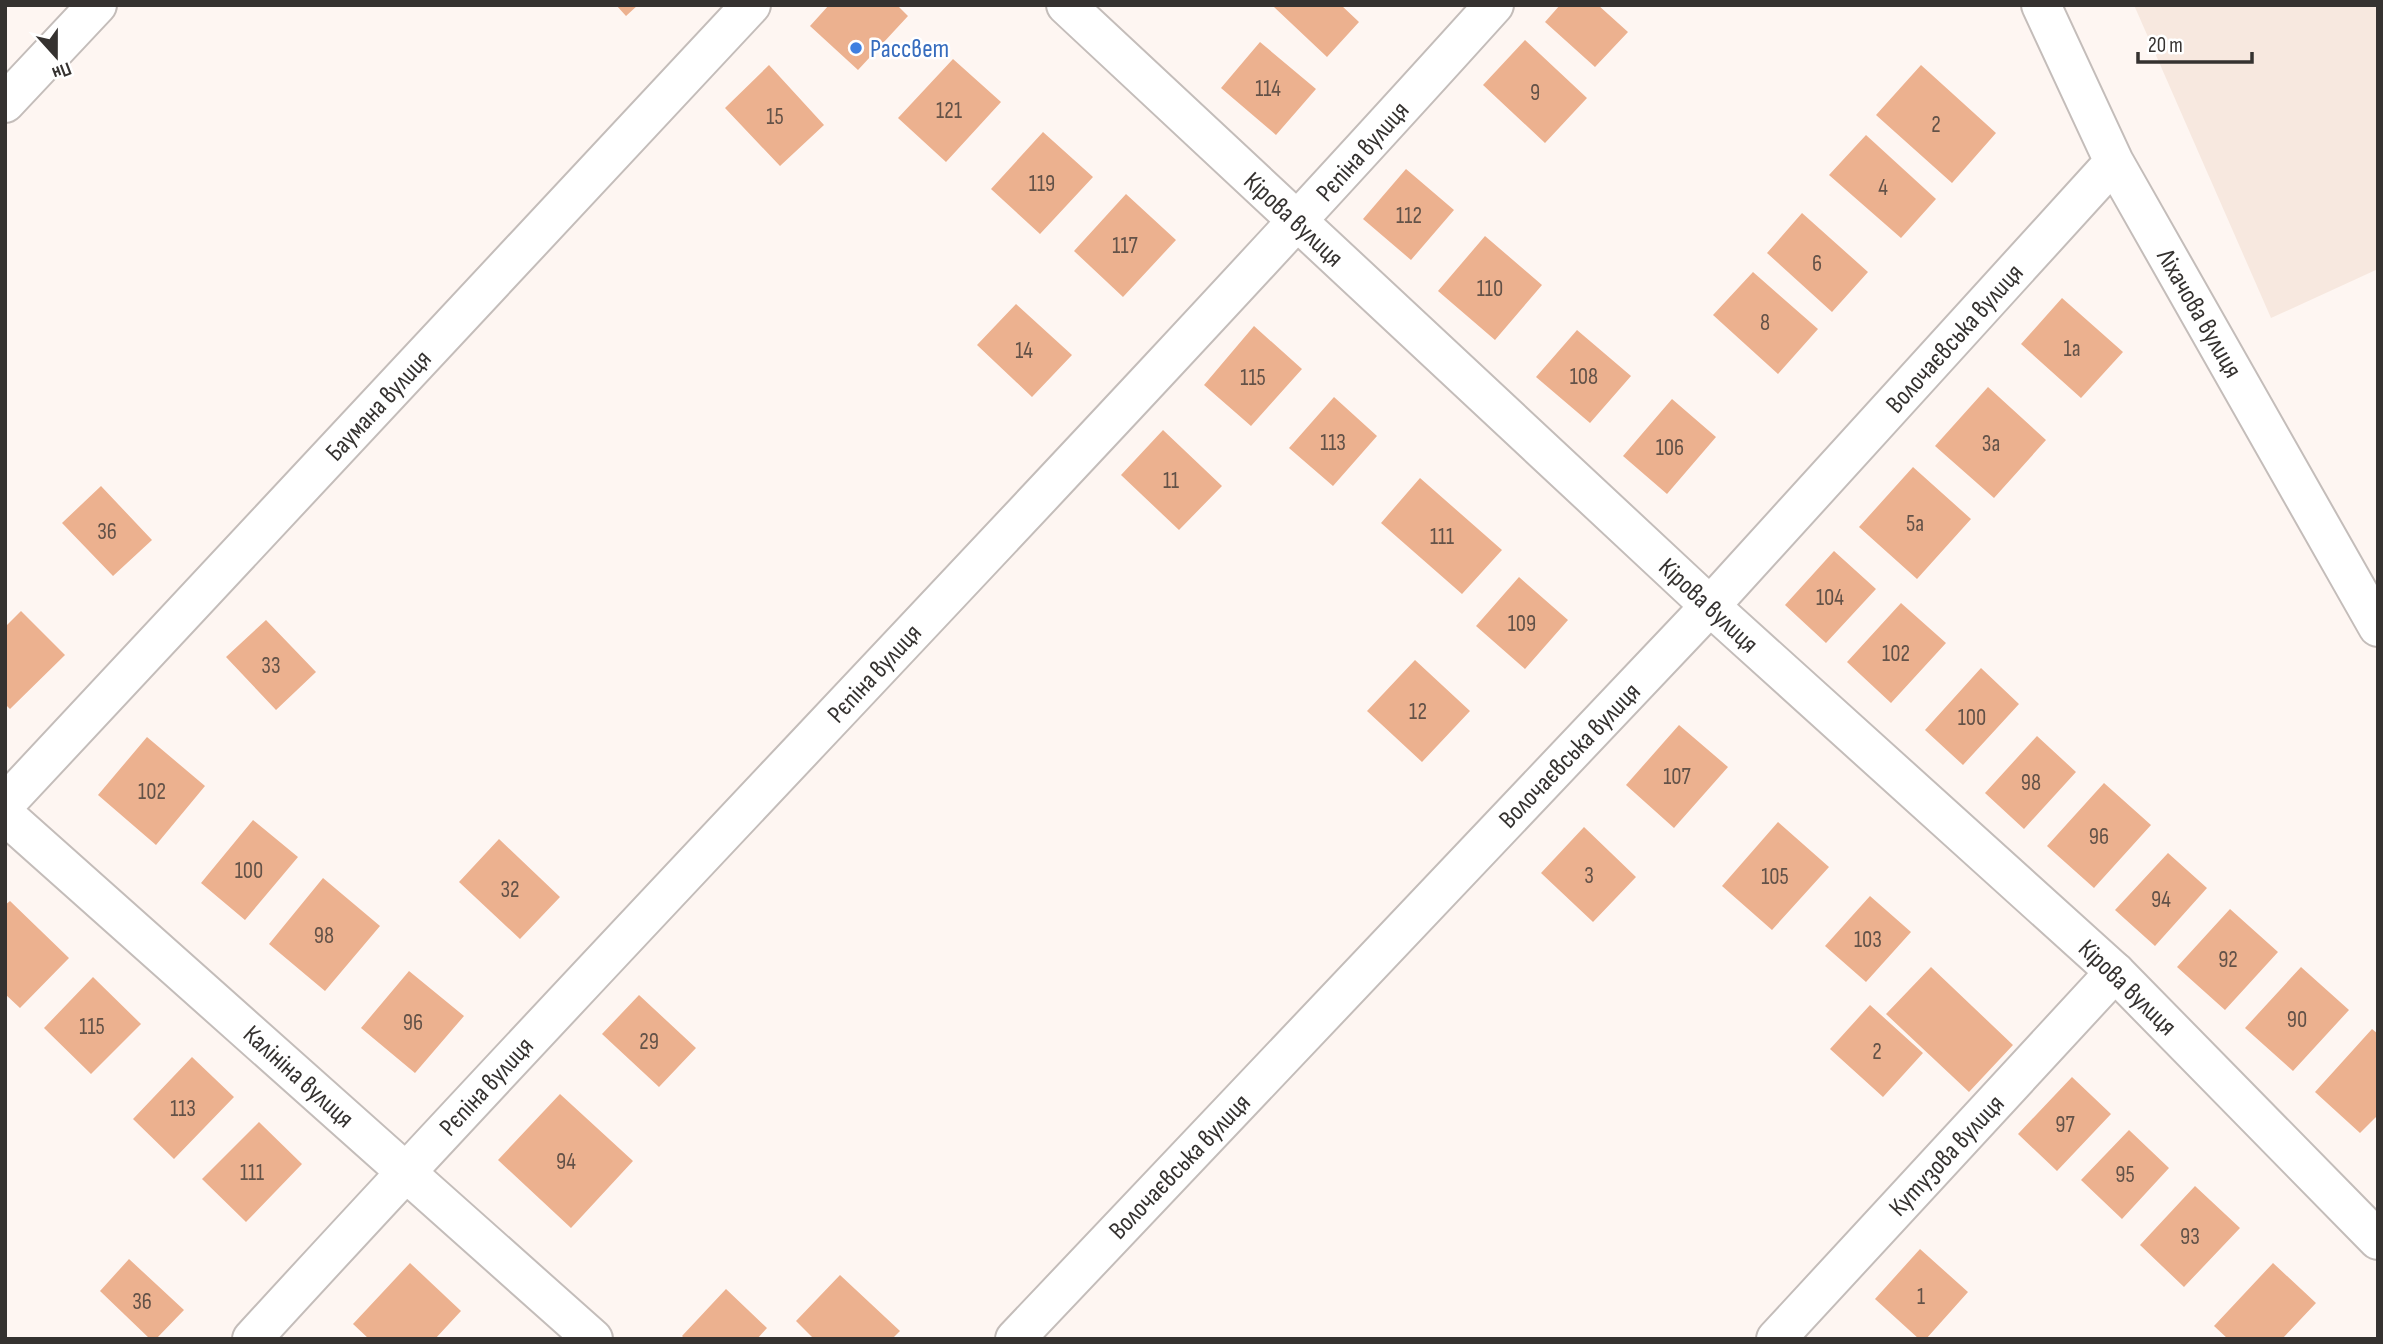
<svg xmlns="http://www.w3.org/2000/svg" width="2383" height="1344" viewBox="0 0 2383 1344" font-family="'Sofia Sans Condensed',sans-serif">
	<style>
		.built { fill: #f7e8df }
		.building { fill: #ecb18f }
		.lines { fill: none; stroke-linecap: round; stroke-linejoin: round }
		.street-casing { stroke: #c4bdba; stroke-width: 42 }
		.secondary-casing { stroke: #c4bdba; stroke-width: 42 }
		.street { stroke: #fff; stroke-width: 38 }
		.secondary { stroke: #fff; stroke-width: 38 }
		.shop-dot { fill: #3f7fe0; stroke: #fff; stroke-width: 2.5 }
		.labels { text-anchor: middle; stroke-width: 5; stroke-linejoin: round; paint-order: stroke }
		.number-label { font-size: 23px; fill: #635248 }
		.shop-label { font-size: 26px; fill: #366cbe; stroke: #fff; text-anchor: start }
		.street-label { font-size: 26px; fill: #353230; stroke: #fff }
	</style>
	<rect width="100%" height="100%" fill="#fef6f2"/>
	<!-- built -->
	<path class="built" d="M 2134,5 L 2378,5 L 2378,269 L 2271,318 Z"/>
	<!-- building -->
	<path class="building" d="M 616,5 L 638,5 L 626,16 Z
		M 829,5 L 897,5 L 908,16 L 858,70 L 810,26 Z
		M 1275,5 L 1341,5 L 1359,22 L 1327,57 L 1274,7 Z
		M 1560,5 L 1598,5 L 1628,32 L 1595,67 L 1545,22 Z
		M 1525,40 L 1587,98 L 1545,143 L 1483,85 Z
		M 1260,42 L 1316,89 L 1276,135 L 1221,88 Z
		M 953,59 L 1001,102 L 946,162 L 898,118 Z
		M 769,65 L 824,125 L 780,166 L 725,108 Z
		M 1921,65 L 1996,133 L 1952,183 L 1876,115 Z
		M 1043,132 L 1093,177 L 1040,234 L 991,189 Z
		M 1866,135 L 1936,199 L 1901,238 L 1829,175 Z
		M 1406,169 L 1454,210 L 1411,260 L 1363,219 Z
		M 1126,194 L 1176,240 L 1123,297 L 1074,251 Z
		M 1802,213 L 1868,272 L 1832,312 L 1767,253 Z
		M 1485,236 L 1542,285 L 1495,340 L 1438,291 Z
		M 1753,272 L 1818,329 L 1778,374 L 1713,315 Z
		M 2062,298 L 2123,352 L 2081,398 L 2021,344 Z
		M 1016,304 L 1072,355 L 1032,397 L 977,345 Z
		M 1254,326 L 1302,369 L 1251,426 L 1204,385 Z
		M 1577,330 L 1631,376 L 1590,423 L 1536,377 Z
		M 1988,387 L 2046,440 L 1994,498 L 1935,446 Z
		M 1334,397 L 1377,436 L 1333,486 L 1289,448 Z
		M 1672,399 L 1716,437 L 1667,494 L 1623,456 Z
		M 1163,430 L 1222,486 L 1179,530 L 1121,475 Z
		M 1913,467 L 1971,519 L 1917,579 L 1859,527 Z
		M 1420,478 L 1502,550 L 1462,594 L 1381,523 Z
		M 101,486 L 152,540 L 113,576 L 62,523 Z
		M 1834,551 L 1876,589 L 1826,643 L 1785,605 Z
		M 1519,577 L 1568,620 L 1525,669 L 1476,626 Z
		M 1901,603 L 1946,643 L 1891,703 L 1847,662 Z
		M 21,611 L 65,655 L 10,709 L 5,704 L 5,627 Z
		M 266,620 L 316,672 L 276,710 L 226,657 Z
		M 1415,660 L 1470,711 L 1422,762 L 1367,711 Z
		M 1981,668 L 2019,704 L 1963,765 L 1925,730 Z
		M 1679,725 L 1728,767 L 1674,828 L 1626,785 Z
		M 2037,736 L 2076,772 L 2024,829 L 1985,793 Z
		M 147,737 L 205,786 L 156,845 L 98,795 Z
		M 2104,783 L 2151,825 L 2094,888 L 2047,846 Z
		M 253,820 L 298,857 L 245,920 L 201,883 Z
		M 1778,822 L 1829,867 L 1772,930 L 1722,886 Z
		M 1584,827 L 1636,877 L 1593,922 L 1541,873 Z
		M 499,839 L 560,897 L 520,939 L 459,882 Z
		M 2168,853 L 2207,888 L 2155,946 L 2115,910 Z
		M 323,878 L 380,926 L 325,991 L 269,944 Z
		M 1870,896 L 1911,932 L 1866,982 L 1825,946 Z
		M 10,901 L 69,958 L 20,1008 L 5,994 L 5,905 Z
		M 2230,909 L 2278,952 L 2225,1010 L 2177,967 Z
		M 1931,967 L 2013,1045 L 1969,1092 L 1886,1014 Z
		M 2301,967 L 2349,1010 L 2293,1071 L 2245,1028 Z
		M 409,971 L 464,1016 L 415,1073 L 361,1028 Z
		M 93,977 L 141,1024 L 91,1074 L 44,1028 Z
		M 639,995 L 696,1048 L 659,1087 L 602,1034 Z
		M 1870,1005 L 1923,1053 L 1883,1097 L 1830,1049 Z
		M 2372,1029 L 2378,1034 L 2378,1115 L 2360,1133 L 2315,1092 Z
		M 192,1057 L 234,1097 L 174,1159 L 133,1119 Z
		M 2072,1077 L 2111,1114 L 2057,1171 L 2018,1134 Z
		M 560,1094 L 633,1161 L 571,1228 L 498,1160 Z
		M 259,1122 L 302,1164 L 246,1222 L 202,1179 Z
		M 2129,1130 L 2169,1168 L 2122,1219 L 2081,1180 Z
		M 2195,1186 L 2240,1228 L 2184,1287 L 2140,1245 Z
		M 1920,1249 L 1968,1292 L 1926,1339 L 1919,1339 L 1875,1299 Z
		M 129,1259 L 184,1310 L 156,1339 L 150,1339 L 100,1291 Z
		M 410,1263 L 461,1311 L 435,1339 L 369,1339 L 353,1324 Z
		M 2273,1263 L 2316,1303 L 2282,1339 L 2228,1339 L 2214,1326 Z
		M 840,1275 L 900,1331 L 892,1339 L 814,1339 L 796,1321 Z
		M 726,1289 L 767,1328 L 757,1339 L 685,1339 L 682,1336 Z"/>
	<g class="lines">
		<defs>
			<path id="street" d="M 2041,5 L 2114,162 L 2378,627
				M 5,103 L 97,5
				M 5,804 L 751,5
				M 5,815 L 593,1339
				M 252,1339 C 662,891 1087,456 1494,5
				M 1015,1339 L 1710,606 L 2114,162
				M 1776,1339 L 2115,972"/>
			<path id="secondary" d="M 1066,5 L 1710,606 L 2115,972 L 2378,1240"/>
		</defs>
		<!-- street casing -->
		<use href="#street" class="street-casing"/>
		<!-- secondary casing -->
		<use href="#secondary" class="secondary-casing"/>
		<!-- street -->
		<use href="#street" class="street"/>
		<!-- secondary -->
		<use href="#secondary" class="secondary"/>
	</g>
	<!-- markers -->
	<circle class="shop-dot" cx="856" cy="48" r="7"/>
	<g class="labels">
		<!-- number labels -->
		<g class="number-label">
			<text x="1268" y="96">114</text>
			<text x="1535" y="100">9</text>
			<text x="949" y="118">121</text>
			<text x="775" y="124">15</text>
			<text x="1936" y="132">2</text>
			<text x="1042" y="191">119</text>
			<text x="1883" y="195">4</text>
			<text x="1409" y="223">112</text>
			<text x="1125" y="253">117</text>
			<text x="1817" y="271">6</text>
			<text x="1490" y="296">110</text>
			<text x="1765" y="330">8</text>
			<text x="2072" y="356">1а</text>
			<text x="1024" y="358">14</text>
			<text x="1584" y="384">108</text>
			<text x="1253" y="385">115</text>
			<text x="1333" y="450">113</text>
			<text x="1991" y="451">3а</text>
			<text x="1670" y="455">106</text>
			<text x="1171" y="488">11</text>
			<text x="1915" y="531">5а</text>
			<text x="107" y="539">36</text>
			<text x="1442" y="544">111</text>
			<text x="1830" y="605">104</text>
			<text x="1522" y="631">109</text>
			<text x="1896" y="661">102</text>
			<text x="271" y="673">33</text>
			<text x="1418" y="719">12</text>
			<text x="1972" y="725">100</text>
			<text x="1677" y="784">107</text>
			<text x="2031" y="790">98</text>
			<text x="152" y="799">102</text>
			<text x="2099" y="844">96</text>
			<text x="249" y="878">100</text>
			<text x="1589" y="883">3</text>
			<text x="1775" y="884">105</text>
			<text x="510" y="897">32</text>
			<text x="2161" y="907">94</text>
			<text x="324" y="943">98</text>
			<text x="1868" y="947">103</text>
			<text x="2228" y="967">92</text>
			<text x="2297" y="1027">90</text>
			<text x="413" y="1030">96</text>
			<text x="92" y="1034">115</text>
			<text x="649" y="1049">29</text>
			<text x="1877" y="1059">2</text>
			<text x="183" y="1116">113</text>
			<text x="2065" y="1132">97</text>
			<text x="566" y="1169">94</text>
			<text x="252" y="1180">111</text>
			<text x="2125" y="1182">95</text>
			<text x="2190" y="1244">93</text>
			<text x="1921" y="1304">1</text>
			<text x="142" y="1309">36</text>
		</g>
		<!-- shop labels -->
		<g class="shop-label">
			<text x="870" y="57">Рассвет</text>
		</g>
		<!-- street labels -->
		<g class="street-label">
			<text transform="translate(1362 151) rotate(-48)" y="9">Рєпіна вулиця</text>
			<text transform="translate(1294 219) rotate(43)" y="9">Кірова вулиця</text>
			<text transform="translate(2200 313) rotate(60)" y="9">Ліхачова вулиця</text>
			<text transform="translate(1954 338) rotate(-48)" y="9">Волочаєвська вулиця</text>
			<text transform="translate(378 405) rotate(-47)" y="9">Баумана вулиця</text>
			<text transform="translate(1709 605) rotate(43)" y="9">Кірова вулиця</text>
			<text transform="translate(874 673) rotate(-47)" y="9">Рєпіна вулиця</text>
			<text transform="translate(1569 755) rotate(-46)" y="9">Волочаєвська вулиця</text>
			<text transform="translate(2128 987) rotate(44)" y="9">Кірова вулиця</text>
			<text transform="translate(299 1076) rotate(42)" y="9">Калініна вулиця</text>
			<text transform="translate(486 1086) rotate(-47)" y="9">Рєпіна вулиця</text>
			<text transform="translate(1946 1155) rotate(-47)" y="9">Кутузова вулиця</text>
			<text transform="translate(1179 1166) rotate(-46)" y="9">Волочаєвська вулиця</text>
		</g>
	</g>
	<!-- border -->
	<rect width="2383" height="1344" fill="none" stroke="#353230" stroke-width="14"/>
	<!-- north arrow -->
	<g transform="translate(56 56) rotate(159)" stroke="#ffffff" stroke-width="5" paint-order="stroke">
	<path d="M0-5L12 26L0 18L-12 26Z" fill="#353230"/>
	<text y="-10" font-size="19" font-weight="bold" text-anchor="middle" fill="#353230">Пн</text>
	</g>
	<!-- scale -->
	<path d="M2138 52v10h114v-10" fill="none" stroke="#353230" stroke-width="3.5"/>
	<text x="2148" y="52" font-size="21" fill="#353230" stroke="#ffffff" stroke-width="5" paint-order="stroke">20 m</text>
</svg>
